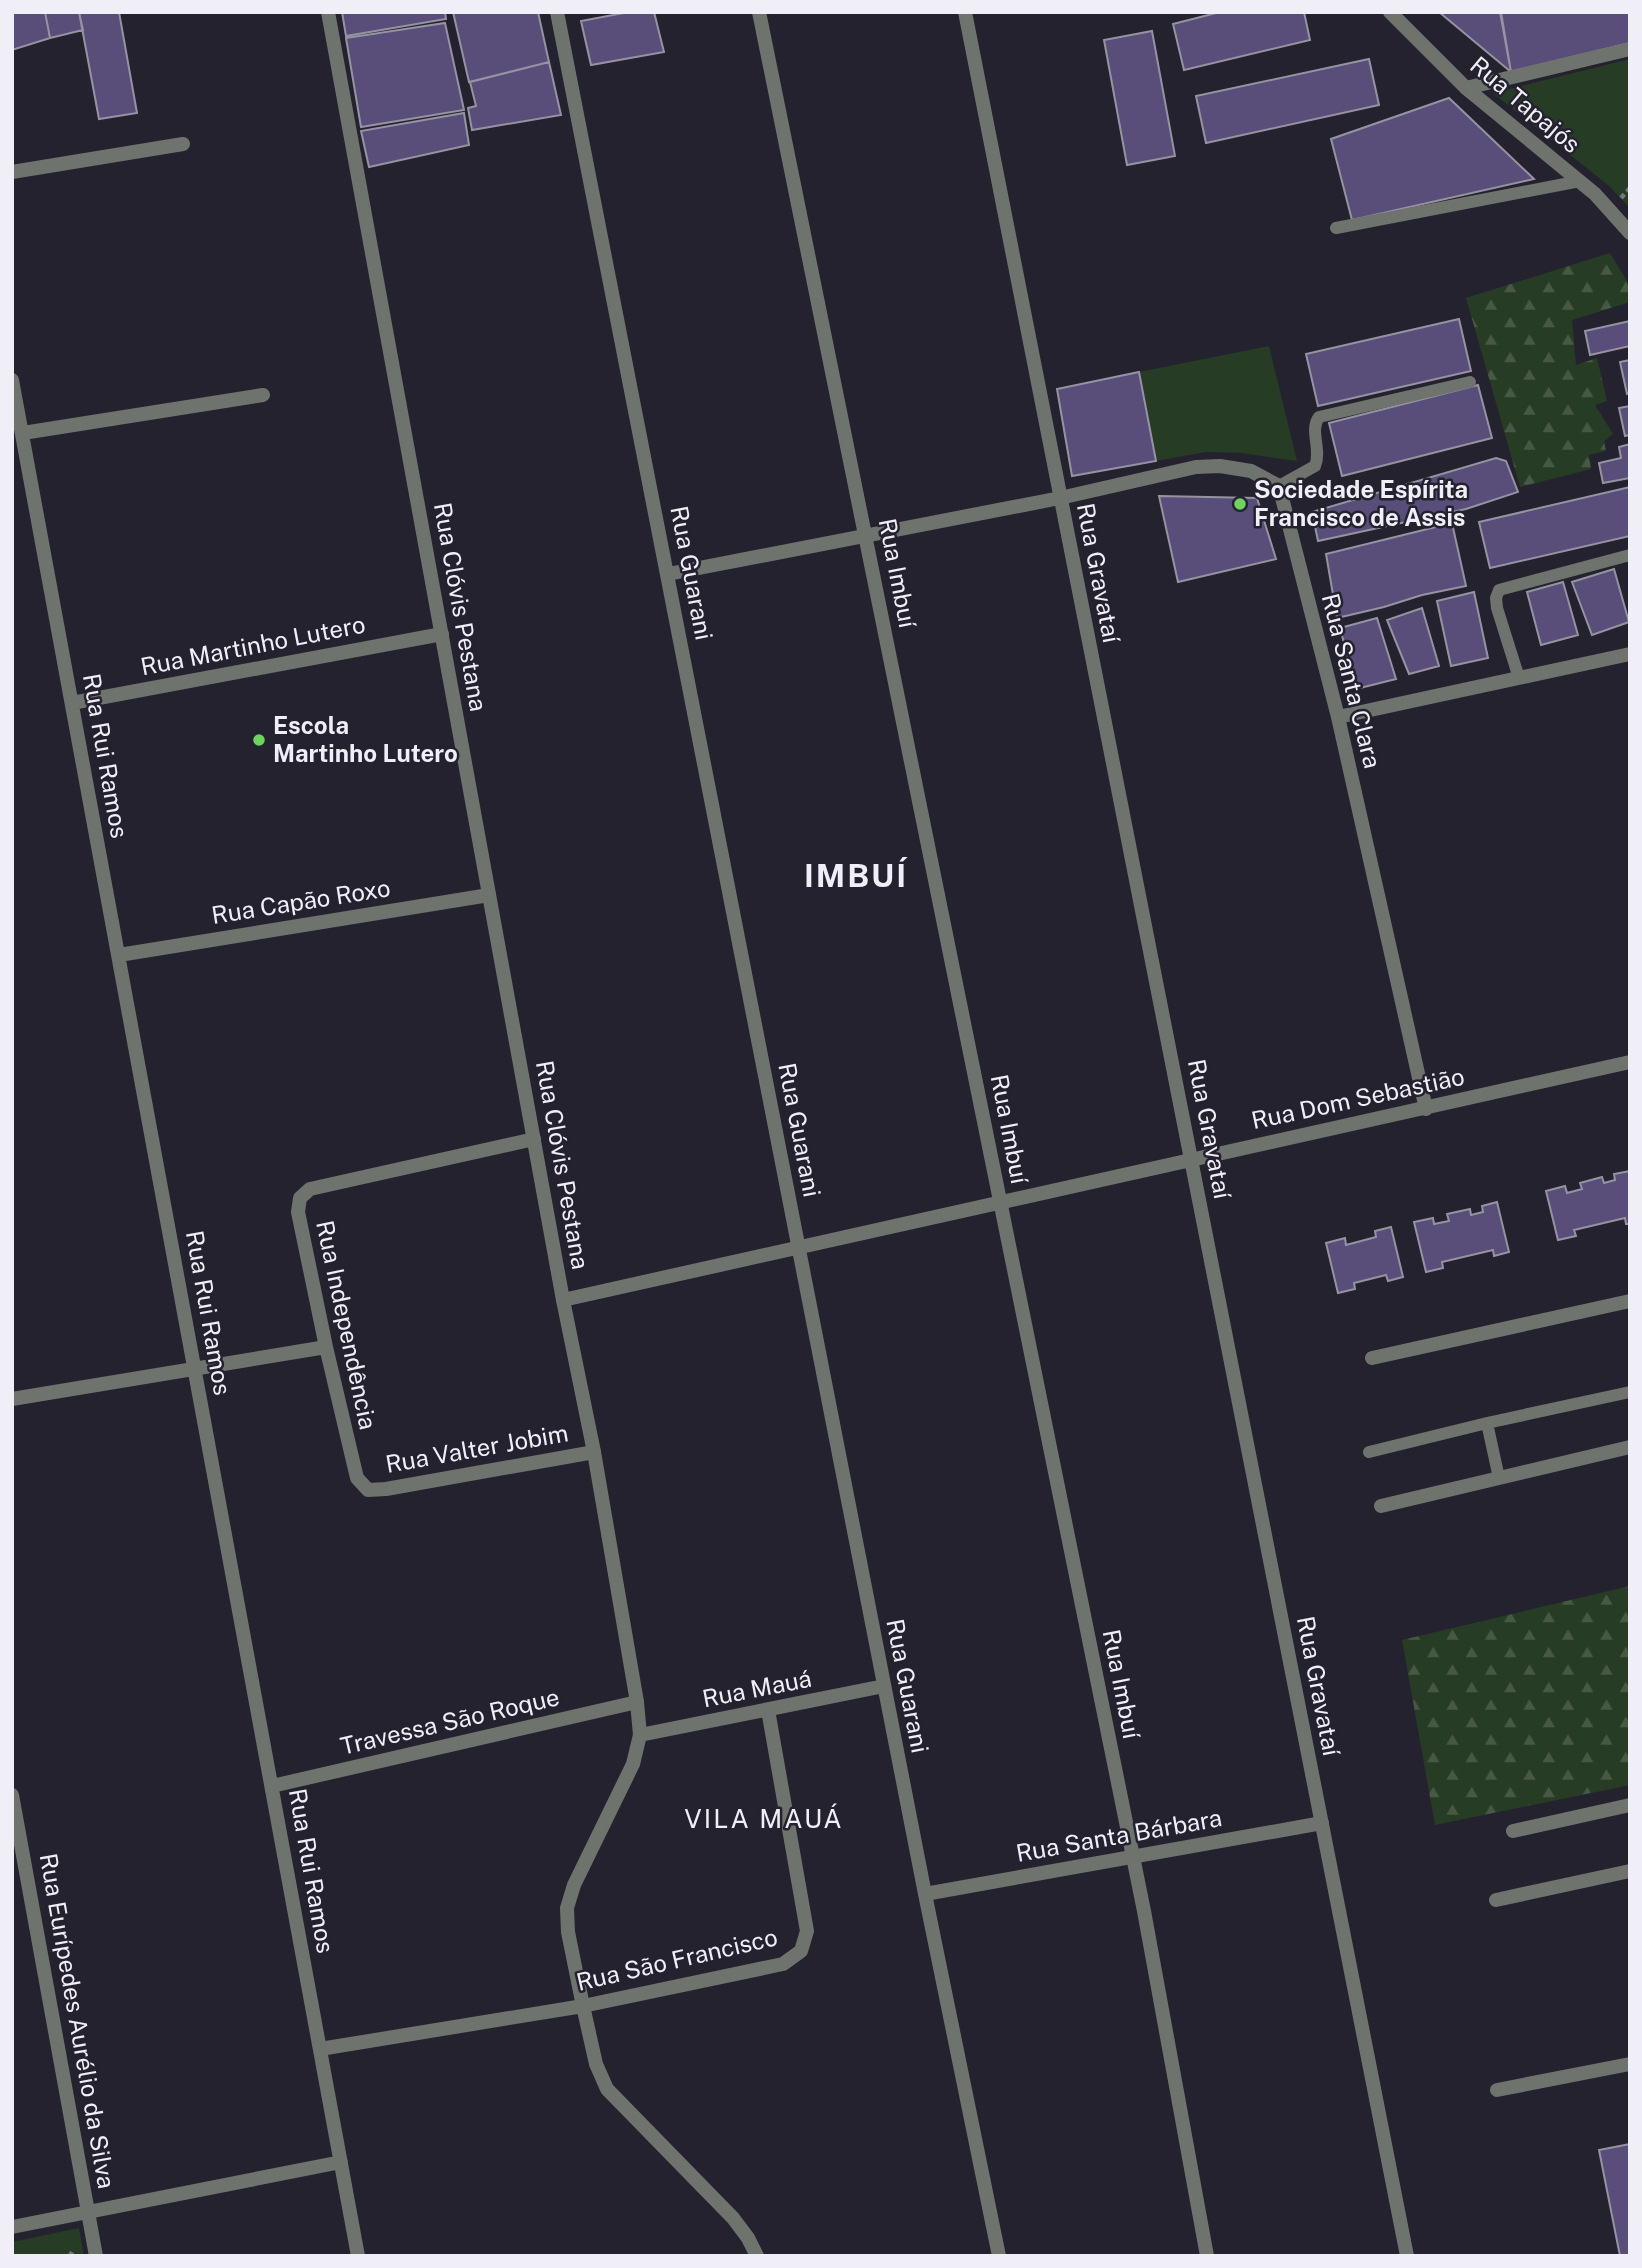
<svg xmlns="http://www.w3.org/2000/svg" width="1642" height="2268" viewBox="0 0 1642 2268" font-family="'Public Sans',sans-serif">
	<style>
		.green { fill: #273c24 }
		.forest { fill: url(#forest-firs) }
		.building { fill: #594e79; stroke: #9592a2; stroke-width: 2 }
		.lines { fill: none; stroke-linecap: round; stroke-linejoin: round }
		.path { stroke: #76747e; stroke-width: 4.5; stroke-dasharray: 5 3.5; stroke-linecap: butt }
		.service { stroke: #6e736d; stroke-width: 12 }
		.minor { stroke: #6e736d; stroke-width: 14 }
		.tertiary { stroke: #6e736d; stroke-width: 14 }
		.poi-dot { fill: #6ed360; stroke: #24222e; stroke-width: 2.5 }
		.labels { text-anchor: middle; stroke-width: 5; stroke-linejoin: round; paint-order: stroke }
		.street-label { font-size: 24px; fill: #f0eef7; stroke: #24222e }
		.poi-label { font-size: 24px; font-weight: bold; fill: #f0eef7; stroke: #24222e; text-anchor: start }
		.neighbourhood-label { font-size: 26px; letter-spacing: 2px; fill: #f0eef7; stroke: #24222e }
		.district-label { font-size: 32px; font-weight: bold; letter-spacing: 2px; fill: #f0eef7; stroke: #24222e }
	</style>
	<defs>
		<pattern id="forest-firs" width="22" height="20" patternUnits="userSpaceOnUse" patternTransform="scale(1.75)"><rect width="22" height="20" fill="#273c24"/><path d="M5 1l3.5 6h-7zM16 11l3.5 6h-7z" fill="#475845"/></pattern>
	</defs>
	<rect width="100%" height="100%" fill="#24222e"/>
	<!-- green -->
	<path class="green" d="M 1630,59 L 1630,208 L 1609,186 L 1493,93 Z
		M 1269,346 L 1297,461 L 1241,453 L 1206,452 L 1156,461 L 1139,372 Z
		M 79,2228 L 84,2256 L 12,2256 L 12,2242 Z"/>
	<!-- forest -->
	<path class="forest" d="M 1610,253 L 1630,286 L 1630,302 L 1572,320 L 1576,365 L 1597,358 L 1607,401 L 1595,405 L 1613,434 L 1604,441 L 1606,451 L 1589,455 L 1591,469 L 1520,487 L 1466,298 Z
		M 1630,1586 L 1630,1785 L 1435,1825 L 1402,1640 Z"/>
	<!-- building -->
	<path class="building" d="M 12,12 L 45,12 L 50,38 L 12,50 Z
		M 45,12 L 79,12 L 83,30 L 50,38 Z
		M 79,12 L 119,12 L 137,113 L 99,119 Z
		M 342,12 L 445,12 L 446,19 L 346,36 Z
		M 453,12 L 538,12 L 549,62 L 469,82 Z
		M 629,12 L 654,12 L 664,52 L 591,65 L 581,21 Z
		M 1220,12 L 1304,12 L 1310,40 L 1184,70 L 1173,24 Z
		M 1439,12 L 1500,12 L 1511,72 Z
		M 1501,12 L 1630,12 L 1630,43 L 1511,72 Z
		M 445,23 L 464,110 L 361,127 L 346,38 Z
		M 1152,31 L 1175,156 L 1127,165 L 1104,40 Z
		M 1369,59 L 1379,105 L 1206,143 L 1196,96 Z
		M 549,62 L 561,115 L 472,130 L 468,108 L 476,106 L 470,82 Z
		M 1449,98 L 1534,179 L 1352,220 L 1331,139 Z
		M 464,113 L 469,145 L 369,167 L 361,131 Z
		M 1459,319 L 1471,371 L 1318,406 L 1306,354 Z
		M 1630,321 L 1630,346 L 1590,355 L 1585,331 Z
		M 1630,360 L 1630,393 L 1627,394 L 1620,362 Z
		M 1139,372 L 1156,461 L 1072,476 L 1057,389 Z
		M 1478,385 L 1492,438 L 1342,476 L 1329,423 Z
		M 1630,406 L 1630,435 L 1625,436 L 1619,408 Z
		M 1630,444 L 1630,478 L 1603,483 L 1599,463 L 1621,458 L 1619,447 Z
		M 1496,458 L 1506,461 L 1518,492 L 1466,509 L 1318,541 L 1312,512 Z
		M 1630,487 L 1630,536 L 1490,568 L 1479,522 Z
		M 1159,496 L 1257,498 L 1276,559 L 1178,582 Z
		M 1452,523 L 1466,586 L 1422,595 L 1384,607 L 1337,618 L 1326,554 Z
		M 1614,569 L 1629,622 L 1592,635 L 1572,582 Z
		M 1563,582 L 1578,635 L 1541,645 L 1527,592 Z
		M 1474,592 L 1488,658 L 1451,666 L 1437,601 Z
		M 1422,608 L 1439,666 L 1409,674 L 1387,620 Z
		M 1377,618 L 1396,679 L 1356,689 L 1340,628 Z
		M 1630,1171 L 1630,1224 L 1626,1224 L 1625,1218 L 1574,1230 L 1576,1236 L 1558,1240 L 1546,1191 L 1565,1186 L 1567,1193 L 1582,1189 L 1580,1183 L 1602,1177 L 1604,1183 L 1615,1180 L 1614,1174 Z
		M 1497,1202 L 1509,1252 L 1494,1256 L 1493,1250 L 1442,1262 L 1443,1268 L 1426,1272 L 1414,1222 L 1433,1218 L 1434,1224 L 1449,1221 L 1447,1214 L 1470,1209 L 1471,1215 L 1483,1212 L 1482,1206 Z
		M 1391,1227 L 1403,1277 L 1388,1281 L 1386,1275 L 1354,1283 L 1355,1289 L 1338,1293 L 1326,1243 L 1345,1238 L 1346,1245 L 1376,1237 L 1375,1231 Z
		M 1630,2144 L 1630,2256 L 1620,2256 L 1599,2150 Z"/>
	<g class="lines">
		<!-- path -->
		<path class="path" d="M 1621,198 L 1630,188
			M 70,2256 L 72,2252"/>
		<!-- service -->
		<path class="service" d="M 1336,228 L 1580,181
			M 1279,486 L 1315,466 C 1322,450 1309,430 1319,417 L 1470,382
			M 1519,678 L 1497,608 L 1496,598 L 1499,590 L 1630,555
			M 1369,1452 L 1487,1423
			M 1499,1478 L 1487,1423 L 1630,1392"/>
		<!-- minor -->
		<path class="minor" d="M 557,12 L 925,1894 L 999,2256
			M 1466,88 L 1630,49
			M 12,172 L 183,144
			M 12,380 L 358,2256
			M 23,433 L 263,395
			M 668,574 L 1060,498 L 1196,467 L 1220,466 L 1251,471 L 1279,486 L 1338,717 L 1426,1109
			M 72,703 L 442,634
			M 1338,717 L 1630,654
			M 119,955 L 489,895
			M 534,1139 L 310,1189 L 300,1198 L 298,1212 L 326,1347 L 357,1478 L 368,1490 L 386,1489 L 594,1452
			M 563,1300 L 1630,1062
			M 1372,1358 L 1630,1301
			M 12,1399 L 326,1347
			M 1381,1506 L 1630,1447
			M 640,1735 L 884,1686
			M 272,1786 L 637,1702
			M 12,1795 L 96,2256
			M 1513,1831 L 1630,1805
			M 925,1894 L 1322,1823
			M 1496,1900 L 1630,1871
			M 320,2049 L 583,2006 L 783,1964 L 801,1951 L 807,1931 L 768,1710
			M 1497,2090 L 1630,2064
			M 12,2227 L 341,2162"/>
		<!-- tertiary -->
		<path class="tertiary" d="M 328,12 L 563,1300 L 594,1452 L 637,1702 L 640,1735 L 633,1764 L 574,1885 L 567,1908 L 568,1932 L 583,2006 L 596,2064 L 607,2089 L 733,2218 L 748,2238 L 757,2256
			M 759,12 L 1144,1911 L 1207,2256
			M 965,12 L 1407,2256
			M 1390,12 L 1466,88 L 1595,194 L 1630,233"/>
	</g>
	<!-- markers -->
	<g class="poi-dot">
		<circle cx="1240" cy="504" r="7"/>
		<circle cx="259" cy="740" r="7"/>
	</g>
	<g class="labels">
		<!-- street labels -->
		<g class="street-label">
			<text transform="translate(1525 105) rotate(40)" y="8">Rua Tapajós</text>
			<text transform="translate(691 573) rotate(79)" y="8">Rua Guarani</text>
			<text transform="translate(897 573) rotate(79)" y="8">Rua Imbuí</text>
			<text transform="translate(1098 573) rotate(79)" y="8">Rua Gravataí</text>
			<text transform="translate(460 607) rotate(80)" y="8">Rua Clóvis Pestana</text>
			<text transform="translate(253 646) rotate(-11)" y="8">Rua Martinho Lutero</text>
			<text transform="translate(1351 681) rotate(76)" y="8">Rua Santa Clara</text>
			<text transform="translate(105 756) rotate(80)" y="8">Rua Rui Ramos</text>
			<text transform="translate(301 902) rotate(-9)" y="8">Rua Capão Roxo</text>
			<text transform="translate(1358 1099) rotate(-12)" y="8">Rua Dom Sebastião</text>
			<text transform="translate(1009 1129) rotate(79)" y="8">Rua Imbuí</text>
			<text transform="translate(1209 1129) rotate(79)" y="8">Rua Gravataí</text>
			<text transform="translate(799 1130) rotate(79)" y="8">Rua Guarani</text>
			<text transform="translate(562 1165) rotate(80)" y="8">Rua Clóvis Pestana</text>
			<text transform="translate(208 1313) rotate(80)" y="8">Rua Rui Ramos</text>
			<text transform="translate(346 1325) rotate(78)" y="8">Rua Independência</text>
			<text transform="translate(477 1449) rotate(-10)" y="8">Rua Valter Jobim</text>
			<text transform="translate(1121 1684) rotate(79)" y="8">Rua Imbuí</text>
			<text transform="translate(907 1686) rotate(79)" y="8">Rua Guarani</text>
			<text transform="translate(1318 1686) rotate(79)" y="8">Rua Gravataí</text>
			<text transform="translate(757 1689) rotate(-11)" y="8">Rua Mauá</text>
			<text transform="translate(450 1722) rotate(-13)" y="8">Travessa São Roque</text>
			<text transform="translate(1119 1836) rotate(-10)" y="8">Rua Santa Bárbara</text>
			<text transform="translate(311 1871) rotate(80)" y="8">Rua Rui Ramos</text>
			<text transform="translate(677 1960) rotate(-13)" y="8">Rua São Francisco</text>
			<text transform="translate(77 2021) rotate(80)" y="8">Rua Eurípedes Aurélio da Silva</text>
		</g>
		<!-- poi labels -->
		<g class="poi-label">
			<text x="1254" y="498">Sociedade Espírita<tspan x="1254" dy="28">Francisco de Assis</tspan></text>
			<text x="273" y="734">Escola<tspan x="273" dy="28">Martinho Lutero</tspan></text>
		</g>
		<!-- neighbourhood labels -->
		<g class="neighbourhood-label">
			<text x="764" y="1828">VILA MAUÁ</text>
		</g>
		<!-- district labels -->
		<g class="district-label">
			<text x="856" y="887">IMBUÍ</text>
		</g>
	</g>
	<!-- border -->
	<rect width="1642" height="2268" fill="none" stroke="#f0eef7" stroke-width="28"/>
</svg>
